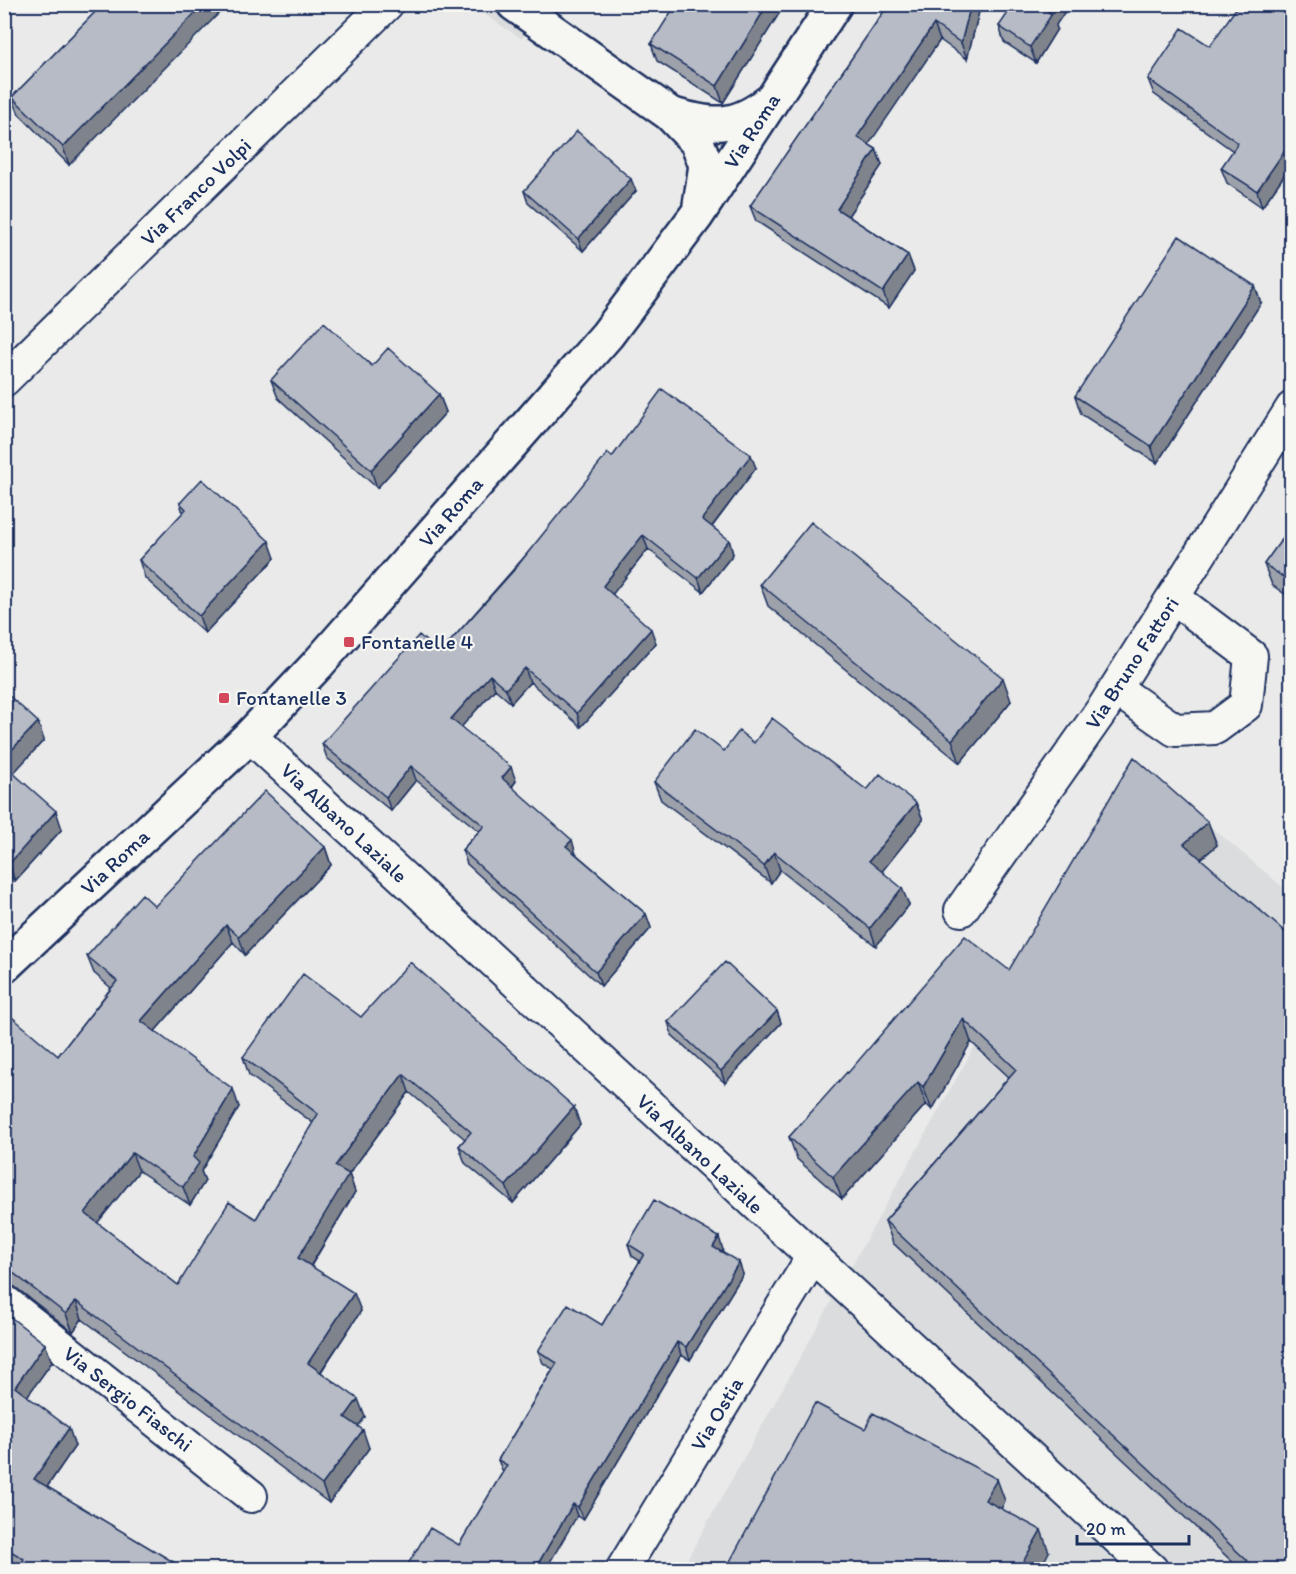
<svg xmlns="http://www.w3.org/2000/svg" width="1296" height="1574" viewBox="0 0 1296 1574" font-family="Itim,sans-serif">
	<style>
		.built { fill: #dadcde }
		.lines { fill: none; stroke-linecap: round; stroke-linejoin: round }
		.minor-casing { stroke: #1b2f5e; stroke-width: 36 }
		.secondary-casing { stroke: #1b2f5e; stroke-width: 38 }
		.minor { stroke: #f6f6f2; stroke-width: 32 }
		.secondary { stroke: #f6f6f2; stroke-width: 33 }
		.wall { fill: #9da1aa; stroke: #1b2f5e; stroke-width: 1.5 }
		.shaded-wall { fill: #7f838b; stroke: #1b2f5e; stroke-width: 1.5 }
		.building { fill: #b6bbc6; stroke: #1b2f5e; stroke-width: 1.5 }
		.poi-dot { fill: #d1495b; stroke: #f6f6f2; stroke-width: 2 }
		.labels { text-anchor: middle; stroke-width: 4.5; stroke-linejoin: round; paint-order: stroke }
		.street-label { font-size: 21px; fill: #1b2f5e; stroke: #f6f6f2 }
		.poi-label { font-size: 21px; fill: #1b2f5e; stroke: #f6f6f2; text-anchor: start }
	</style>
	<rect width="100%" height="100%" fill="#e9eae9"/>
	<filter id="ink" filterUnits="userSpaceOnUse"><feTurbulence type="fractalNoise" baseFrequency=".0167" numOctaves="2"/><feDisplacementMap in="SourceGraphic" scale="12" xChannelSelector="R" yChannelSelector="G"/><feConvolveMatrix kernelMatrix="1 2 1 2 8 2 1 2 1" color-interpolation-filters="sRGB"/></filter>
	<g filter="url(#ink)">
		<!-- built -->
		<path class="built" d="M 470,5 L 548,5 L 522,39 Z
			M 1134,762 L 1291,894 L 1291,1569 L 681,1570 Z"/>
		<g class="lines">
			<defs>
				<path id="minor" d="M 4,380 L 387,4
					M 1116,689 L 1175,730 L 1215,728 L 1246,705 L 1251,656 L 1174,598
					M 250,736 L 1152,1570
					M 961,910 L 1104,707 L 1292,408
					M 4,1301 L 251,1496
					M 622,1570 L 812,1258"/>
				<path id="secondary" d="M 514,4 L 670,114 L 697,142 L 706,165 L 700,205
					M 670,114 C 711,126 734,130 769,102
					M 4,966 L 250,736 L 317,665 L 607,335 L 697,215 L 835,4"/>
			</defs>
			<!-- minor casing -->
			<use href="#minor" class="minor-casing"/>
			<!-- secondary casing -->
			<use href="#secondary" class="secondary-casing"/>
			<!-- minor -->
			<use href="#minor" class="minor"/>
			<!-- secondary -->
			<use href="#secondary" class="secondary"/>
		</g>
		<!-- wall -->
		<path class="wall" d="M 103,4 L 69,165 L 19,114 L 12,97 Z
			M 785,4 L 723,103 L 657,61 L 651,44 Z
			M 889,4 L 981,4 L 967,59 L 940,40 L 868,144 L 876,149 L 882,165 L 848,216 L 908,255 L 914,271 L 889,308 L 756,221 L 750,206 Z
			M 1292,4 L 1292,164 L 1262,207 L 1227,183 L 1221,168 L 1233,151 L 1154,94 L 1148,79 Z
			M 1056,25 L 1057,29 L 1036,63 L 1004,42 L 999,26 Z
			M 524,191 L 636,191 L 583,251 L 528,203 Z
			M 1261,303 L 1157,463 L 1081,414 L 1075,396 Z
			M 372,366 L 439,394 L 446,412 L 377,488 L 278,398 L 271,380 Z
			M 612,457 L 756,468 L 712,527 L 729,540 L 733,554 L 703,592 L 648,549 L 612,594 L 656,643 L 581,727 L 530,682 L 511,703 L 495,689 L 461,727 L 516,781 L 512,787 L 576,854 L 646,914 L 651,928 L 601,986 L 467,864 L 462,850 L 479,831 L 416,780 L 391,811 L 327,758 L 322,744 L 440,653 Z
			M 180,503 L 275,558 L 205,633 L 145,578 L 139,560 L 183,513 Z
			M 1292,525 L 1292,599 L 1272,585 L 1264,564 Z
			M 760,584 L 1011,701 L 960,763 L 768,606 Z
			M 4,695 L 44,740 L 13,773 L 62,829 L 15,881 L 4,872 Z
			M 754,743 L 867,790 L 916,803 L 923,820 L 882,871 L 909,905 L 876,946 L 780,870 L 771,883 L 661,800 L 654,782 L 724,751 Z
			M 1208,822 L 1217,845 L 1201,859 L 1292,1569 L 1240,1569 L 893,1243 L 885,1221 L 1009,1077 L 971,1042 L 932,1110 L 926,1104 L 842,1199 L 797,1159 L 789,1137 L 848,1073 L 1009,970 Z
			M 325,847 L 331,865 L 245,955 L 233,942 L 155,1031 L 239,1107 L 201,1171 L 205,1181 L 190,1205 L 139,1171 L 97,1223 L 178,1285 L 256,1219 L 313,1123 L 249,1075 L 243,1057 L 361,1017 L 574,1107 L 580,1125 L 513,1203 L 465,1163 L 459,1146 L 465,1139 L 409,1092 L 349,1174 L 355,1192 L 311,1266 L 361,1311 L 321,1372 L 365,1417 L 358,1426 L 369,1448 L 329,1503 L 82,1319 L 73,1332 L 15,1287 L 4,1283 L 4,1015 L 58,1056 L 111,988 L 94,973 L 87,956 L 155,906 Z
			M 777,1011 L 781,1023 L 725,1083 L 672,1035 L 668,1022 Z
			M 628,1244 L 723,1250 L 722,1252 L 743,1274 L 690,1360 L 681,1355 L 583,1520 L 577,1516 L 459,1545 L 503,1472 L 498,1460 L 553,1369 L 543,1363 L 538,1351 L 602,1325 L 640,1261 L 632,1256 Z
			M 4,1312 L 52,1362 L 27,1396 L 75,1446 L 47,1487 L 185,1569 L 18,1569 L 4,1561 Z"/>
		<!-- shaded-wall -->
		<path class="shaded-wall" d="M 204,4 L 228,4 L 69,165 L 63,147 Z
			M 768,4 L 785,4 L 723,103 L 717,86 Z
			M 971,4 L 981,4 L 967,59 L 961,43 Z
			M 1054,4 L 1070,4 L 1056,25 L 1057,29 L 1036,63 L 1030,47 L 1048,12 Z
			M 934,24 L 940,40 L 863,153 L 857,137 Z
			M 1292,140 L 1292,164 L 1262,207 L 1257,191 Z
			M 876,149 L 882,165 L 842,225 L 837,209 Z
			M 631,179 L 636,191 L 583,251 L 578,239 Z
			M 908,255 L 914,271 L 889,308 L 883,292 Z
			M 1255,286 L 1261,303 L 1157,463 L 1151,446 Z
			M 439,394 L 446,412 L 377,488 L 371,470 Z
			M 751,455 L 756,468 L 707,533 L 702,519 Z
			M 643,535 L 648,549 L 608,600 L 603,586 Z
			M 729,540 L 733,554 L 703,592 L 698,578 Z
			M 269,541 L 275,558 L 205,633 L 199,616 Z
			M 651,629 L 656,643 L 581,727 L 577,713 Z
			M 525,668 L 530,682 L 511,703 L 506,689 Z
			M 490,675 L 495,689 L 456,733 L 451,719 Z
			M 1003,678 L 1011,701 L 960,763 L 952,740 Z
			M 38,722 L 44,740 L 7,780 L 4,772 L 4,758 Z
			M 411,766 L 416,780 L 391,811 L 386,797 Z
			M 511,767 L 516,781 L 507,792 L 502,778 Z
			M 916,803 L 923,820 L 876,879 L 869,861 Z
			M 56,811 L 62,829 L 15,881 L 9,864 Z
			M 1208,822 L 1217,845 L 1192,866 L 1184,844 Z
			M 572,840 L 576,854 L 571,860 L 566,846 Z
			M 325,847 L 331,865 L 245,955 L 239,937 Z
			M 774,852 L 780,870 L 771,883 L 764,866 Z
			M 902,888 L 909,905 L 876,946 L 870,928 Z
			M 646,914 L 651,928 L 601,986 L 596,972 Z
			M 226,925 L 233,942 L 148,1039 L 141,1021 Z
			M 777,1011 L 781,1023 L 725,1083 L 721,1071 Z
			M 963,1019 L 971,1042 L 932,1110 L 923,1087 Z
			M 403,1074 L 409,1092 L 349,1174 L 355,1192 L 305,1275 L 298,1258 L 335,1166 Z
			M 918,1082 L 926,1104 L 842,1199 L 833,1177 Z
			M 233,1089 L 239,1107 L 201,1171 L 205,1181 L 190,1205 L 183,1187 L 193,1157 Z
			M 574,1107 L 580,1125 L 513,1203 L 506,1186 Z
			M 132,1153 L 139,1171 L 91,1231 L 85,1213 Z
			M 719,1237 L 723,1250 L 718,1259 L 713,1247 Z
			M 739,1262 L 743,1274 L 690,1360 L 686,1347 Z
			M 354,1293 L 361,1311 L 315,1380 L 308,1363 Z
			M 76,1301 L 82,1319 L 73,1332 L 66,1314 Z
			M 677,1342 L 681,1355 L 583,1520 L 578,1507 Z
			M 45,1344 L 52,1362 L 21,1405 L 15,1387 Z
			M 358,1399 L 365,1417 L 352,1435 L 345,1417 Z
			M 69,1428 L 75,1446 L 40,1497 L 34,1479 Z
			M 363,1430 L 369,1448 L 329,1503 L 322,1485 Z
			M 997,1479 L 1005,1501 L 994,1523 L 985,1500 Z
			M 573,1504 L 577,1516 L 546,1569 L 535,1569 Z
			M 1041,1530 L 1049,1552 L 1040,1569 L 1019,1569 Z"/>
		<!-- building -->
		<path class="building" d="M 103,4 L 204,4 L 63,147 L 12,97 Z
			M 676,4 L 768,4 L 717,86 L 651,44 Z
			M 889,4 L 971,4 L 961,43 L 934,24 L 857,137 L 876,149 L 837,209 L 908,255 L 883,292 L 750,206 Z
			M 1014,4 L 1054,4 L 1048,12 L 1052,14 L 1030,47 L 999,26 Z
			M 1239,4 L 1292,4 L 1292,140 L 1257,191 L 1221,168 L 1238,143 L 1148,79 L 1182,28 L 1210,46 Z
			M 577,131 L 631,179 L 578,239 L 524,191 Z
			M 1179,236 L 1255,286 L 1151,446 L 1075,396 Z
			M 324,322 L 372,366 L 388,348 L 439,394 L 371,470 L 271,380 Z
			M 662,389 L 751,455 L 702,519 L 729,540 L 698,578 L 643,535 L 603,586 L 651,629 L 577,713 L 525,668 L 506,689 L 490,675 L 451,719 L 511,767 L 502,778 L 572,840 L 566,846 L 646,914 L 596,972 L 462,850 L 484,826 L 411,766 L 386,797 L 322,744 L 419,635 L 440,653 L 514,570 L 608,453 L 612,457 Z
			M 202,479 L 269,541 L 199,616 L 139,560 L 186,509 L 180,503 Z
			M 811,522 L 1003,678 L 952,740 L 760,584 Z
			M 1292,525 L 1292,583 L 1264,564 Z
			M 6,693 L 38,722 L 4,758 L 4,695 Z
			M 772,718 L 867,790 L 880,774 L 916,803 L 869,861 L 902,888 L 870,928 L 774,852 L 764,866 L 654,782 L 695,729 L 724,751 L 739,731 L 754,743 Z
			M 1134,757 L 1208,822 L 1184,844 L 1292,938 L 1292,1569 L 1256,1569 L 885,1221 L 1016,1069 L 963,1019 L 923,1087 L 918,1082 L 833,1177 L 789,1137 L 847,1072 L 848,1073 L 965,936 L 1009,970 Z
			M 4,765 L 56,811 L 9,864 L 4,860 Z
			M 265,791 L 325,847 L 239,937 L 226,925 L 141,1021 L 233,1089 L 193,1157 L 199,1163 L 183,1187 L 132,1153 L 85,1213 L 178,1285 L 229,1202 L 256,1219 L 318,1114 L 243,1057 L 303,974 L 361,1017 L 410,962 L 574,1107 L 506,1186 L 459,1146 L 471,1132 L 403,1074 L 335,1166 L 349,1174 L 298,1258 L 354,1293 L 308,1363 L 358,1399 L 345,1417 L 363,1430 L 322,1485 L 76,1301 L 66,1314 L 8,1269 L 4,1267 L 4,1015 L 6,1012 L 58,1056 L 117,981 L 87,956 L 142,894 L 155,906 Z
			M 725,962 L 777,1011 L 721,1071 L 668,1022 Z
			M 654,1200 L 719,1237 L 713,1247 L 739,1262 L 686,1347 L 677,1342 L 578,1507 L 573,1504 L 535,1569 L 405,1569 L 430,1528 L 459,1545 L 507,1465 L 498,1460 L 557,1363 L 538,1351 L 568,1304 L 602,1325 L 644,1254 L 628,1244 Z
			M 4,1312 L 45,1344 L 15,1387 L 69,1428 L 34,1479 L 185,1569 L 18,1569 L 24,1559 L 4,1547 Z
			M 815,1403 L 865,1429 L 873,1413 L 997,1479 L 985,1500 L 1041,1530 L 1019,1569 L 726,1569 Z"/>
	</g>
	<!-- markers -->
	<g class="poi-dot">
		<rect x="343" y="636" width="12" height="12" rx="3"/>
		<rect x="218" y="692" width="12" height="12" rx="3"/>
	</g>
	<g class="labels">
		<!-- street labels -->
		<g class="street-label">
			<text transform="translate(752 131) rotate(-57)" y="7">Via Roma</text>
			<text transform="translate(196 192) rotate(-44)" y="7">Via Franco Volpi</text>
			<text transform="translate(451 512) rotate(-49)" y="7">Via Roma</text>
			<text transform="translate(1132 663) rotate(-57)" y="7">Via Bruno Fattori</text>
			<text transform="translate(344 823) rotate(43)" y="7">Via Albano Laziale</text>
			<text transform="translate(115 862) rotate(-43)" y="7">Via Roma</text>
			<text transform="translate(700 1154) rotate(43)" y="7">Via Albano Laziale</text>
			<text transform="translate(128 1399) rotate(38)" y="7">Via Sergio Fiaschi</text>
			<text transform="translate(717 1414) rotate(-59)" y="7">Via Ostia</text>
		</g>
		<!-- poi labels -->
		<g class="poi-label">
			<text x="361" y="649">Fontanelle 4</text>
			<text x="236" y="705">Fontanelle 3</text>
		</g>
	</g>
	<!-- margin -->
	<rect width="1296" height="1574" fill="none" stroke="#f6f6f2" stroke-width="24"/>
	<rect x="12" y="12" width="1272" height="1550" fill="none" stroke="#1b2f5e" stroke-width="2" filter="url(#ink)"/>
	<!-- scale -->
	<path d="M1077 1535v9h112v-9" fill="none" stroke="#1b2f5e" stroke-width="3"/>
	<text x="1086" y="1535" font-size="18" fill="#1b2f5e" stroke="#f6f6f2" stroke-width="4.5" paint-order="stroke">20 m</text>
</svg>
